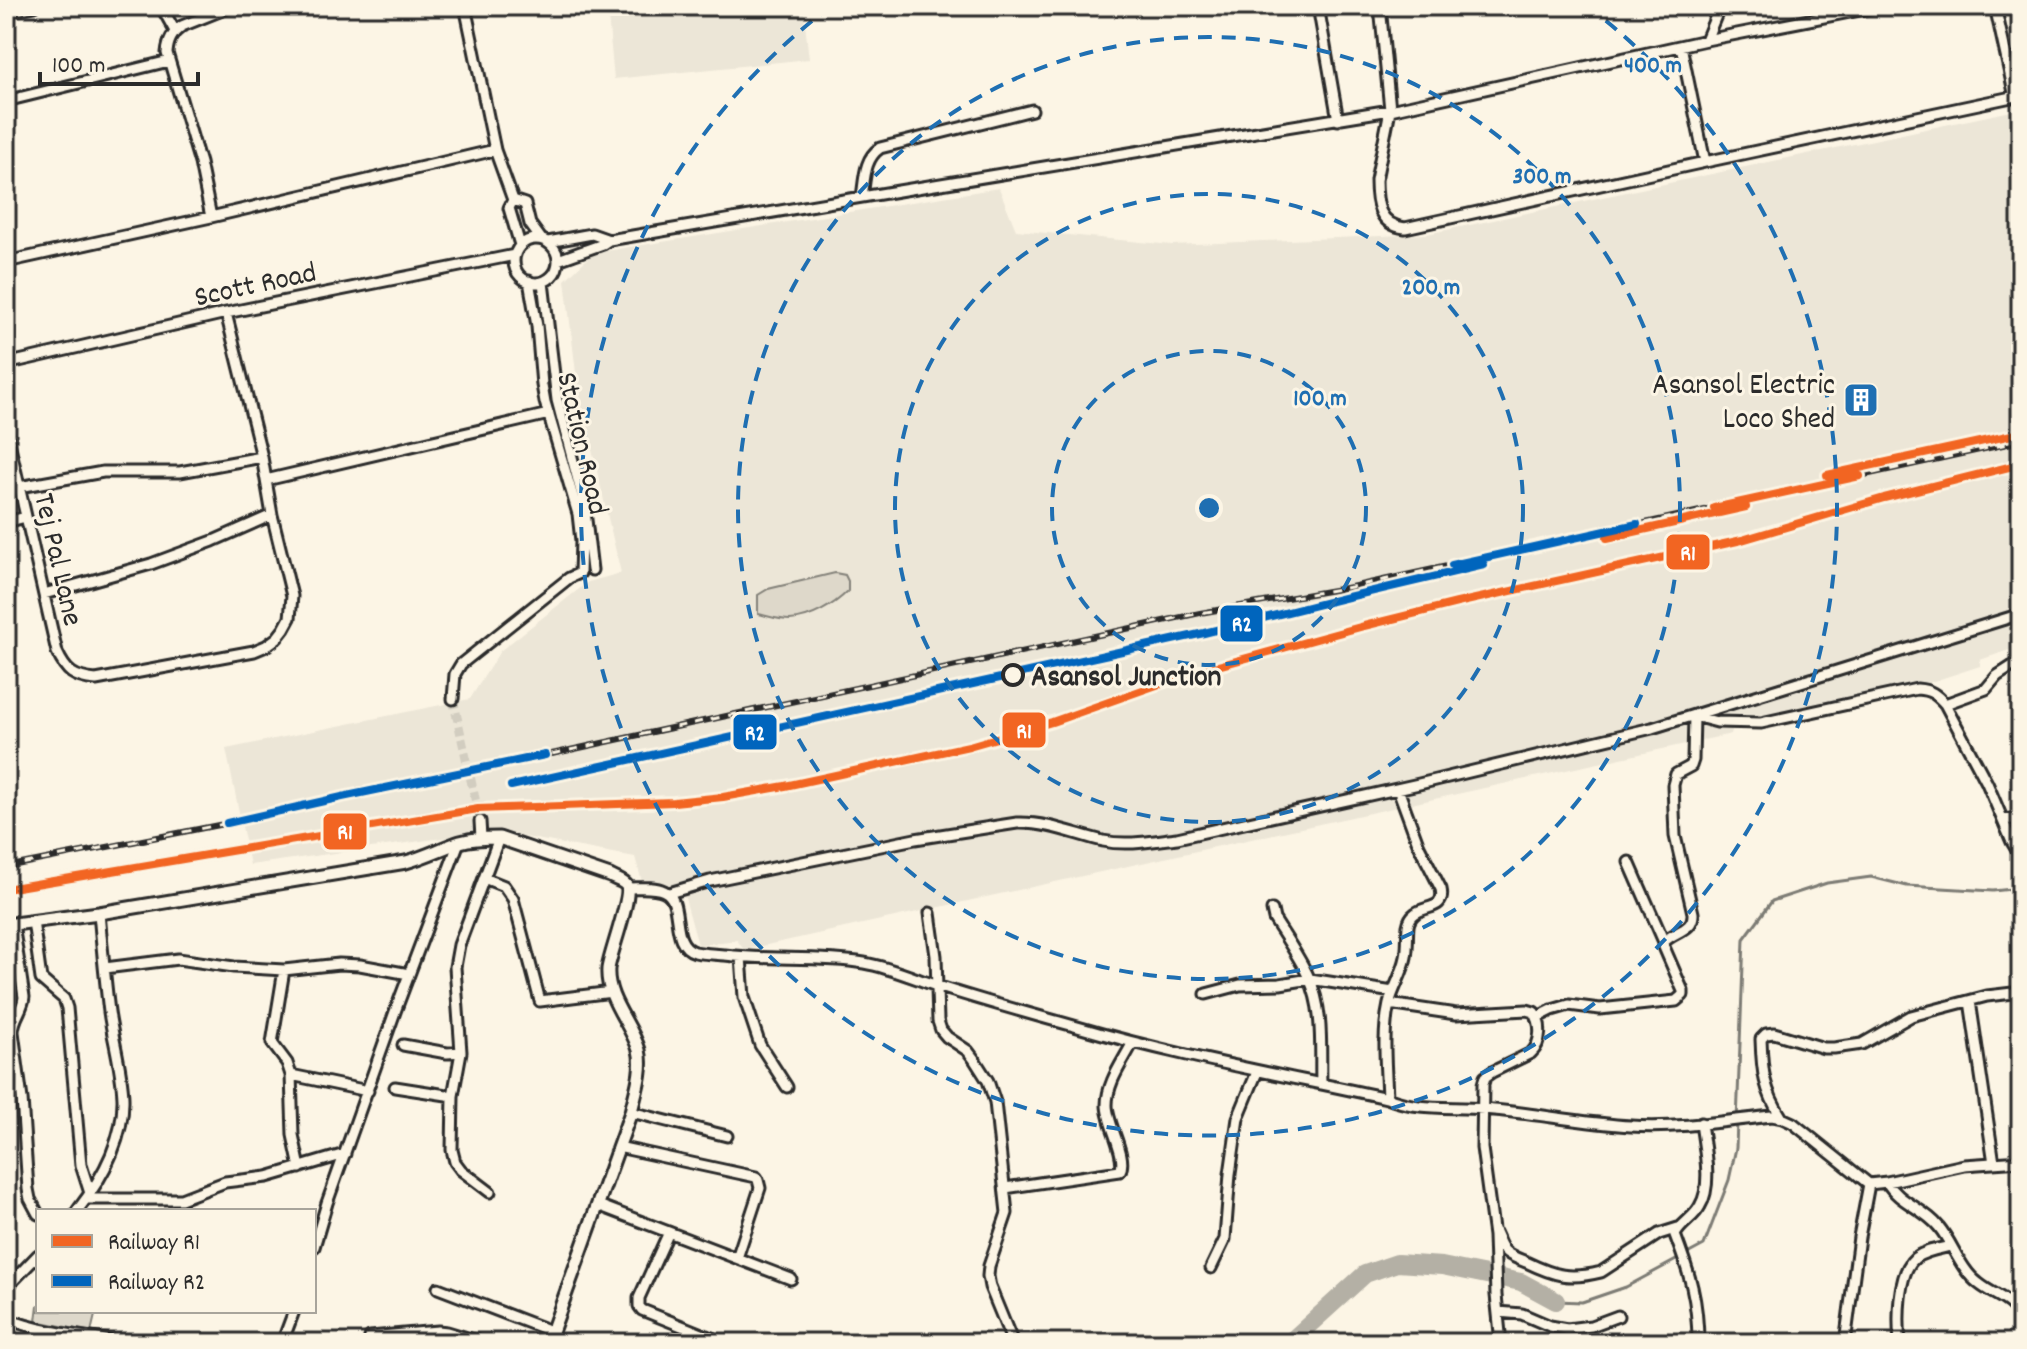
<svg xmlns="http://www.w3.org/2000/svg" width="2027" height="1349" viewBox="0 0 2027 1349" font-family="Dekko,sans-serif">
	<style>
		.built { fill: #ece6d7 }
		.green { fill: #ded8ca; stroke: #84827a; stroke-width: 2 }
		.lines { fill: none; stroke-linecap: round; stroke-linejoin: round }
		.stream { stroke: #7d7b74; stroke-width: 3 }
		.river { stroke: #b4b0a5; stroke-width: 18 }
		.minor-tunnel { stroke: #d2cdc0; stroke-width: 9; stroke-dasharray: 9 4.5; stroke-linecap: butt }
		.minor-casing { stroke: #2b2b2b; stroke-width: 15 }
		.tertiary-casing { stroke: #2b2b2b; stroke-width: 17 }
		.minor { stroke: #fcf5e5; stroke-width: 9 }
		.tertiary { stroke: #fcf5e5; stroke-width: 11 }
		.rail-casing { stroke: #2b2b2b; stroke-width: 6 }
		.rail { stroke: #fcf5e5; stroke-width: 3; stroke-dasharray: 9; stroke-linecap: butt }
		.rail-1-casing { stroke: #fcf5e5; stroke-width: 14 }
		.rail-2-casing { stroke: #fcf5e5; stroke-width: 14 }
		.rail-1 { stroke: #f26522; stroke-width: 8 }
		.rail-2 { stroke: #0065bd; stroke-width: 8 }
		.ring { fill: none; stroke: #1f6fb2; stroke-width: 4; stroke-dasharray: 14 10 }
		.stop-dot { fill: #fcf5e5; stroke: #2b2b2b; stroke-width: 4 }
		.labels { text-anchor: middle; stroke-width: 6; stroke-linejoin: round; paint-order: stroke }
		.street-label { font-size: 30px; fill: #2b2b2b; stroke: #fcf5e5 }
		.poi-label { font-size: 30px; fill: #2b2b2b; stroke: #fcf5e5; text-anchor: end }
		.stop-label { font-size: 30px; font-weight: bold; fill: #2b2b2b; stroke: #fcf5e5; text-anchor: start }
		.centre { fill: #1f6fb2; stroke: #fcf5e5; stroke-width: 4 }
		.ring-label { font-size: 24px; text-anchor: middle; font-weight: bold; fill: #1f6fb2; stroke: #fcf5e5; stroke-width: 6; stroke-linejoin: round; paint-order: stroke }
		.line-badge { stroke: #fcf5e5; stroke-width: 3 }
		.badge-label { font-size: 22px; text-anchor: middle; font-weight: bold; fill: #fff }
	</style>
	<rect width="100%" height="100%" fill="#fcf5e5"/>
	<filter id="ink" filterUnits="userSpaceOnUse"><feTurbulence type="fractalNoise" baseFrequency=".0125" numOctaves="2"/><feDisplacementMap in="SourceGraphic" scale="16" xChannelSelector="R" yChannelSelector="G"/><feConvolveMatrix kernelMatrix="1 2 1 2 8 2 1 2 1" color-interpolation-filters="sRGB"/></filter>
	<g filter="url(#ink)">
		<!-- built -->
		<path class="built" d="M 607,6 L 803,6 L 809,59 L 614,79 Z
			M 2021,109 L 2021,646 L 1980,660 L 1980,666 L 1928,683 L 1773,722 L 1763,714 L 1735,720 L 1731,734 L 744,950 L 737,940 L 698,945 L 681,884 L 643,885 L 635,857 L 492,831 L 250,865 L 226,749 L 470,699 L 500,651 L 588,582 L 621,573 L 592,450 L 578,421 L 578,390 L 565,280 L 593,253 L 999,188 L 1016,230 L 1172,245 L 1427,234 Z"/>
		<!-- green -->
		<path class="green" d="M 835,573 L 845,575 L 848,581 L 848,591 C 834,605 811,619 790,620 C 780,620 768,616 758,614 L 758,595 L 768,589 Z
			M 38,1305 L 38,1311 L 96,1311 L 91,1332 L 36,1321 Z"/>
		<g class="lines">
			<!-- stream -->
			<path class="stream" d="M 1556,1301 L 1582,1302 L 1626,1287 L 1704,1245 L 1729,1180 L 1736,1148 L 1744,939 L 1772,901 L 1827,883 L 1871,877 L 1907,886 L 1993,891 L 2021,888"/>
			<!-- river -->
			<path class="river" d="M 1289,1343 L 1365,1274 L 1397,1263 L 1442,1266 L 1521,1282 L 1556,1301"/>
			<!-- minor-tunnel -->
			<path class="minor-tunnel" d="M 453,699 L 480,821"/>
			<defs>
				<path id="minor" d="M 161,6 L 175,31
					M 465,6 L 495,150 L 513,200
					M 1318,6 L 1338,120
					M 1380,6 L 1390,110 L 1376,180 C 1376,204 1379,225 1405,228 L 1705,162 L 2021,95
					M 1995,6 L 2015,97
					M 6,12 L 35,6
					M 1706,40 L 1720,6
					M 1681,46 L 1705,162
					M 6,101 L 169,61
					M 862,197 C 865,178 864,159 880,148 L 1032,110
					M 211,217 L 200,163 L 167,53 C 168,41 172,33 182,26 L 232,6
					M514 261a22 22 0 1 1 44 0a22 22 0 1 1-44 0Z
					M 609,240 L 862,197 L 1390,110 L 1706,40 L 1881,6
					M 548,242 L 592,234 L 609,240 L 603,244 L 558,260
					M 520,245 L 509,208 L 513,200 L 525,204 L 530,224 L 541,239
					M 6,262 L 211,217 L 495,150
					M 543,282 L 557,400 L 584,503 L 592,570
					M 6,364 L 226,313 L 515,255
					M 6,429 L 57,652 C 66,672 74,678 96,680 L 254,651 L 266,646 L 277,638 L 284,629 L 290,618 L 292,596 L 272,515 L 262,457 L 226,313
					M 266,480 L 549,414
					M 19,487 L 103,472 L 180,472 L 262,457
					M 6,522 L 26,517
					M 44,594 L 151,564 L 213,541 L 272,515
					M 453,699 L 455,674 L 461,664 L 569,578 L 580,573 L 581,541 L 578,514 L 545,402 L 542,385 L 537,326 L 529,281
					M 1945,704 L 1986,689 L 1997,676 L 2011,667 L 2021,664
					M 2003,820 L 2021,818
					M 480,821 L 481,838
					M 1629,862 L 1664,942
					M 484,878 L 504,886 L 513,899 L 540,1001 L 612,992
					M 628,888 C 639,888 654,886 664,891 C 685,900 668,944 695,952 C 704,954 716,954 725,955 C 771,961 818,955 864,963 C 888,967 911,977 934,985 C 980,1000 1027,1013 1074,1026 C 1177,1056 1282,1075 1387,1098 C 1419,1111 1451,1106 1484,1109 C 1533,1113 1582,1123 1631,1126 C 1678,1129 1726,1121 1772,1116 L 1782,1118 L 1793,1123 L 1869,1184 L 1887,1182 L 1964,1165 L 2021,1161
					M 669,893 L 710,881 L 915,839 L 1017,823 C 1047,822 1074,834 1103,841 C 1127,846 1152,841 1177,838 L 1419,784 L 1652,728 L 2021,614
					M 1272,910 L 1274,919 C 1286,938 1300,958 1309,978 C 1324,1010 1320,1049 1321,1084
					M 930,913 L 936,956 L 938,1021 L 941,1030 L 947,1037 L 968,1051 L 974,1059 L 988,1081 L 995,1102 L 1007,1213 L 989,1266 L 988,1276 L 990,1287 L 1013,1343
					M 33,921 L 41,979 L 64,999 L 67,1008 L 81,1165 L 90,1193
					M 13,924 L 24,997 C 23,1010 13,1018 13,1032 L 22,1099 L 28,1189 L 30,1199 L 38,1214
					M 741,957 L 744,997 L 760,1045 L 787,1087
					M 105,968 L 178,959 L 234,967 L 284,970 L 339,964 L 360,965 L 409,974
					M 284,970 L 272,1043 L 287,1063 L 291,1075 L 293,1135 L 300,1168
					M 1206,994 L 1240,985 L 1280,984 L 1310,979 L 1393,992
					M 1970,1001 L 1994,1163
					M 1389,1004 L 1456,1014 L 1527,1010 L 1534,1012 C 1542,1023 1542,1043 1531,1053 L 1492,1072 L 1485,1077 L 1483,1084 L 1482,1148 L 1494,1236 L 1496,1295 L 1501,1343
					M 1538,1017 L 1552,1010 L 1569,1005 L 1600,1009 L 1676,1001 L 1683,995 L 1683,991 L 1664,947 L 1664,942 C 1674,931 1694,931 1693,913 L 1675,836 L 1673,785 L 1676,774 L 1691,766 L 1693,760 L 1694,716 L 1717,722 L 1761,723 L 1917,689 C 1931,690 1936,694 1945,704 L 1987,783 L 2012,842 L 2021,857
					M 403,1045 L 447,1053 L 461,1052
					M 291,1075 L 368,1091
					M 395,1087 L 453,1096
					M 1387,1098 C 1386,1067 1382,1035 1389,1004 C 1393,988 1403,973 1406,957 C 1408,947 1407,936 1408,926 C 1412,900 1447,916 1441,889 L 1419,846 L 1398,789
					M 631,1112 L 727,1136
					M 1782,1118 C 1764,1090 1762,1072 1761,1039 L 1766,1034 L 1774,1033 L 1824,1048 L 1834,1048 L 1862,1044 L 1911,1016 L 1987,996 L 2021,992
					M 618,1147 L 756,1177 L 758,1180 L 760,1188 L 737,1258
					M 1887,1182 C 1899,1203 1924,1208 1939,1227 C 1953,1244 1960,1269 1978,1283 C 1995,1297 2010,1297 2021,1318
					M 1005,1188 L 1120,1171 C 1128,1157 1107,1124 1107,1105 C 1107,1082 1123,1062 1133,1042
					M 490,1192 L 461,1170 L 455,1162 L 452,1150 L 453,1096 L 461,1052 L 455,967 L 459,945 L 499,838
					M 87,1199 L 181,1199 L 225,1182 L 267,1177 L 345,1154
					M 598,1205 L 791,1279
					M 77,1211 C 102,1179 124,1140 123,1098 C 122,1069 113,1040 109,1012 C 105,979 102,946 99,913
					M 669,1232 L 639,1298 L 639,1306 L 642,1310 L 724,1343
					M 1495,1232 C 1498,1238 1500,1245 1504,1250 C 1509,1256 1519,1259 1526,1262 C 1555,1276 1570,1280 1601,1272 L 1659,1234 L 1678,1228
					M 314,1247 L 327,1203 L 396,1009 L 459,842
					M 1211,1268 L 1225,1239 L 1230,1174 L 1238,1118 L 1257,1072
					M 6,1288 L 38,1255
					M 438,1288 L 553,1332
					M 1498,1312 L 1522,1314 L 1550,1326 L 1567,1329 L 1591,1326 L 1618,1316
					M 6,1318 C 40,1333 90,1337 127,1343
					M 370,1337 L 438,1331 L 447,1332 L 484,1343
					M 282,1343 L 294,1311
					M 1698,1343 C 1698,1299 1690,1275 1675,1235 C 1681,1223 1694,1218 1700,1206 C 1713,1185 1704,1147 1701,1123
					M 1845,1343 L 1859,1237 L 1869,1184
					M 1900,1343 C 1898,1321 1897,1273 1915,1258 C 1926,1250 1939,1249 1951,1246"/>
				<path id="tertiary" d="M 6,925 L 99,913 L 406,862 C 425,857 442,848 460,842 C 473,838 486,838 499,838 L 610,876 C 615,879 623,881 626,885 C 633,894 610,953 608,969 C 606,999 631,1023 639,1050 C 644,1070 635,1093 631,1112 L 548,1343"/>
			</defs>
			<!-- minor casing -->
			<use href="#minor" class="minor-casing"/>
			<!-- tertiary casing -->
			<use href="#tertiary" class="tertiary-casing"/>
			<!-- minor -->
			<use href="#minor" class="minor"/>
			<!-- tertiary -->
			<use href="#tertiary" class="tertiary"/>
			<defs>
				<path id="rail" d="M 6,867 L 249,819 L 342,797 L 547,755 L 1200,613 L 1351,587 L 2021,441
					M 6,889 L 478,809 L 674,802 L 723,797 L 785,786 L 969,746 L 1052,722 L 1185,675 L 1364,626 L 1457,603 L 1742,540 L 1884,498 L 2021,464"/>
			</defs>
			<!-- rail casing -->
			<use href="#rail" class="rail-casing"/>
			<!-- rail -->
			<use href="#rail" class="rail"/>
			<defs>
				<path id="rail-1" d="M 1827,475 L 2021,433
					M 1714,508 L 1860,476
					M 1607,538 L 1746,507
					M 6,889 L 478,809 L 674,802 L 723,797 L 785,786 L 969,746 L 1052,722 L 1185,675 L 1364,626 L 1457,603 L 1742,540 L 1884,498 L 2021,464"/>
				<path id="rail-2" d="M 1452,565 L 1637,524
					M 511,786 L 1204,633 L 1348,597 L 1484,565
					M 227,823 L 342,797 L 545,755"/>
			</defs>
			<!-- rail-1 casing -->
			<use href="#rail-1" class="rail-1-casing"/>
			<!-- rail-2 casing -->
			<use href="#rail-2" class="rail-2-casing"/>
			<!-- rail-1 -->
			<use href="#rail-1" class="rail-1"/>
			<!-- rail-2 -->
			<use href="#rail-2" class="rail-2"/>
		</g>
	</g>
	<!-- distance rings -->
	<g class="ring">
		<circle cx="1209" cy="508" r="157"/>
		<circle cx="1209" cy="508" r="314"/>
		<circle cx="1209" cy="508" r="471"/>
		<path d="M1587 6A628 628 0 1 1 831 6"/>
	</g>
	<!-- icons -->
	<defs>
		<symbol id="building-square" viewBox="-11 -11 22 22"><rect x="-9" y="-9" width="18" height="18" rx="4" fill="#1f6fb2" stroke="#fcf5e5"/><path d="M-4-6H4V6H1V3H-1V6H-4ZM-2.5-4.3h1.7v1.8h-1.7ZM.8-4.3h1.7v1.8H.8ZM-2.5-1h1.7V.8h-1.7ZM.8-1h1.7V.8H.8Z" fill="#fff"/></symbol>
	</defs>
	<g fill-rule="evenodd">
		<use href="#building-square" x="1841" y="380" width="40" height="40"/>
	</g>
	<!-- markers -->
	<circle class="stop-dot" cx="1013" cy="675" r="10"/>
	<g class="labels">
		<!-- street labels -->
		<g class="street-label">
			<text transform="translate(255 283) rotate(-12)" y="10">Scott Road</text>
			<text transform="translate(584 443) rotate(77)" y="10">Station Road</text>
			<text transform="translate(60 559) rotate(77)" y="10">Tej Pal Lane</text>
		</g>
		<!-- poi labels -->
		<g class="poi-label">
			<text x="1835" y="393">Asansol Electric<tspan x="1835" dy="34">Loco Shed</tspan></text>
		</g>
		<!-- stop labels -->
		<g class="stop-label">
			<text x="1031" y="685">Asansol Junction</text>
		</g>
	</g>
	<circle cx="1209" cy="508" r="12" class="centre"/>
	<g class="ring-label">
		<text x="1653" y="72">400 m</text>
		<text x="1542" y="183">300 m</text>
		<text x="1431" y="294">200 m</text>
		<text x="1320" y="405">100 m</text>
	</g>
	<g class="line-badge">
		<rect x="1665" y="533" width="46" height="38" rx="8" fill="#f26522"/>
		<rect x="1219" y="604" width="45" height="39" rx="8" fill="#0065bd"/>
		<rect x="1001" y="711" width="46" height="38" rx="8" fill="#f26522"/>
		<rect x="732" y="713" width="46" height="38" rx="8" fill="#0065bd"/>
		<rect x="322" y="812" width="46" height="39" rx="8" fill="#f26522"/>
	</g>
	<g class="badge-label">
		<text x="1688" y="560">R1</text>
		<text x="1242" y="631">R2</text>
		<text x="1024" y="738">R1</text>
		<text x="755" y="740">R2</text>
		<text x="345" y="839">R1</text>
	</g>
	<!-- margin -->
	<rect width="2027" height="1349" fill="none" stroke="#fcf5e5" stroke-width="32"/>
	<rect x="16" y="16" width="1995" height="1317" fill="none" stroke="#2b2b2b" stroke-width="3" filter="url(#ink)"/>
	<!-- legend -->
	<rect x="36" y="1209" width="280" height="104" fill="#fcf5e5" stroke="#a8a49b" stroke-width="2"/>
	<rect x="52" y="1235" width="40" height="12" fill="#f26522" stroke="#a8a49b" stroke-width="2"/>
	<text x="108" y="1249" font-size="24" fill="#2b2b2b">Railway R1</text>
	<rect x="52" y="1275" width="40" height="12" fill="#0065bd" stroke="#a8a49b" stroke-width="2"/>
	<text x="108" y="1289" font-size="24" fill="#2b2b2b">Railway R2</text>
	<!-- scale -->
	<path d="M40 72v12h158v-12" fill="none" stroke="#2b2b2b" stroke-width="4"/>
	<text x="52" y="72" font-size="24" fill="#2b2b2b" stroke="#fcf5e5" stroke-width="6" paint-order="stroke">100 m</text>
</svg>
